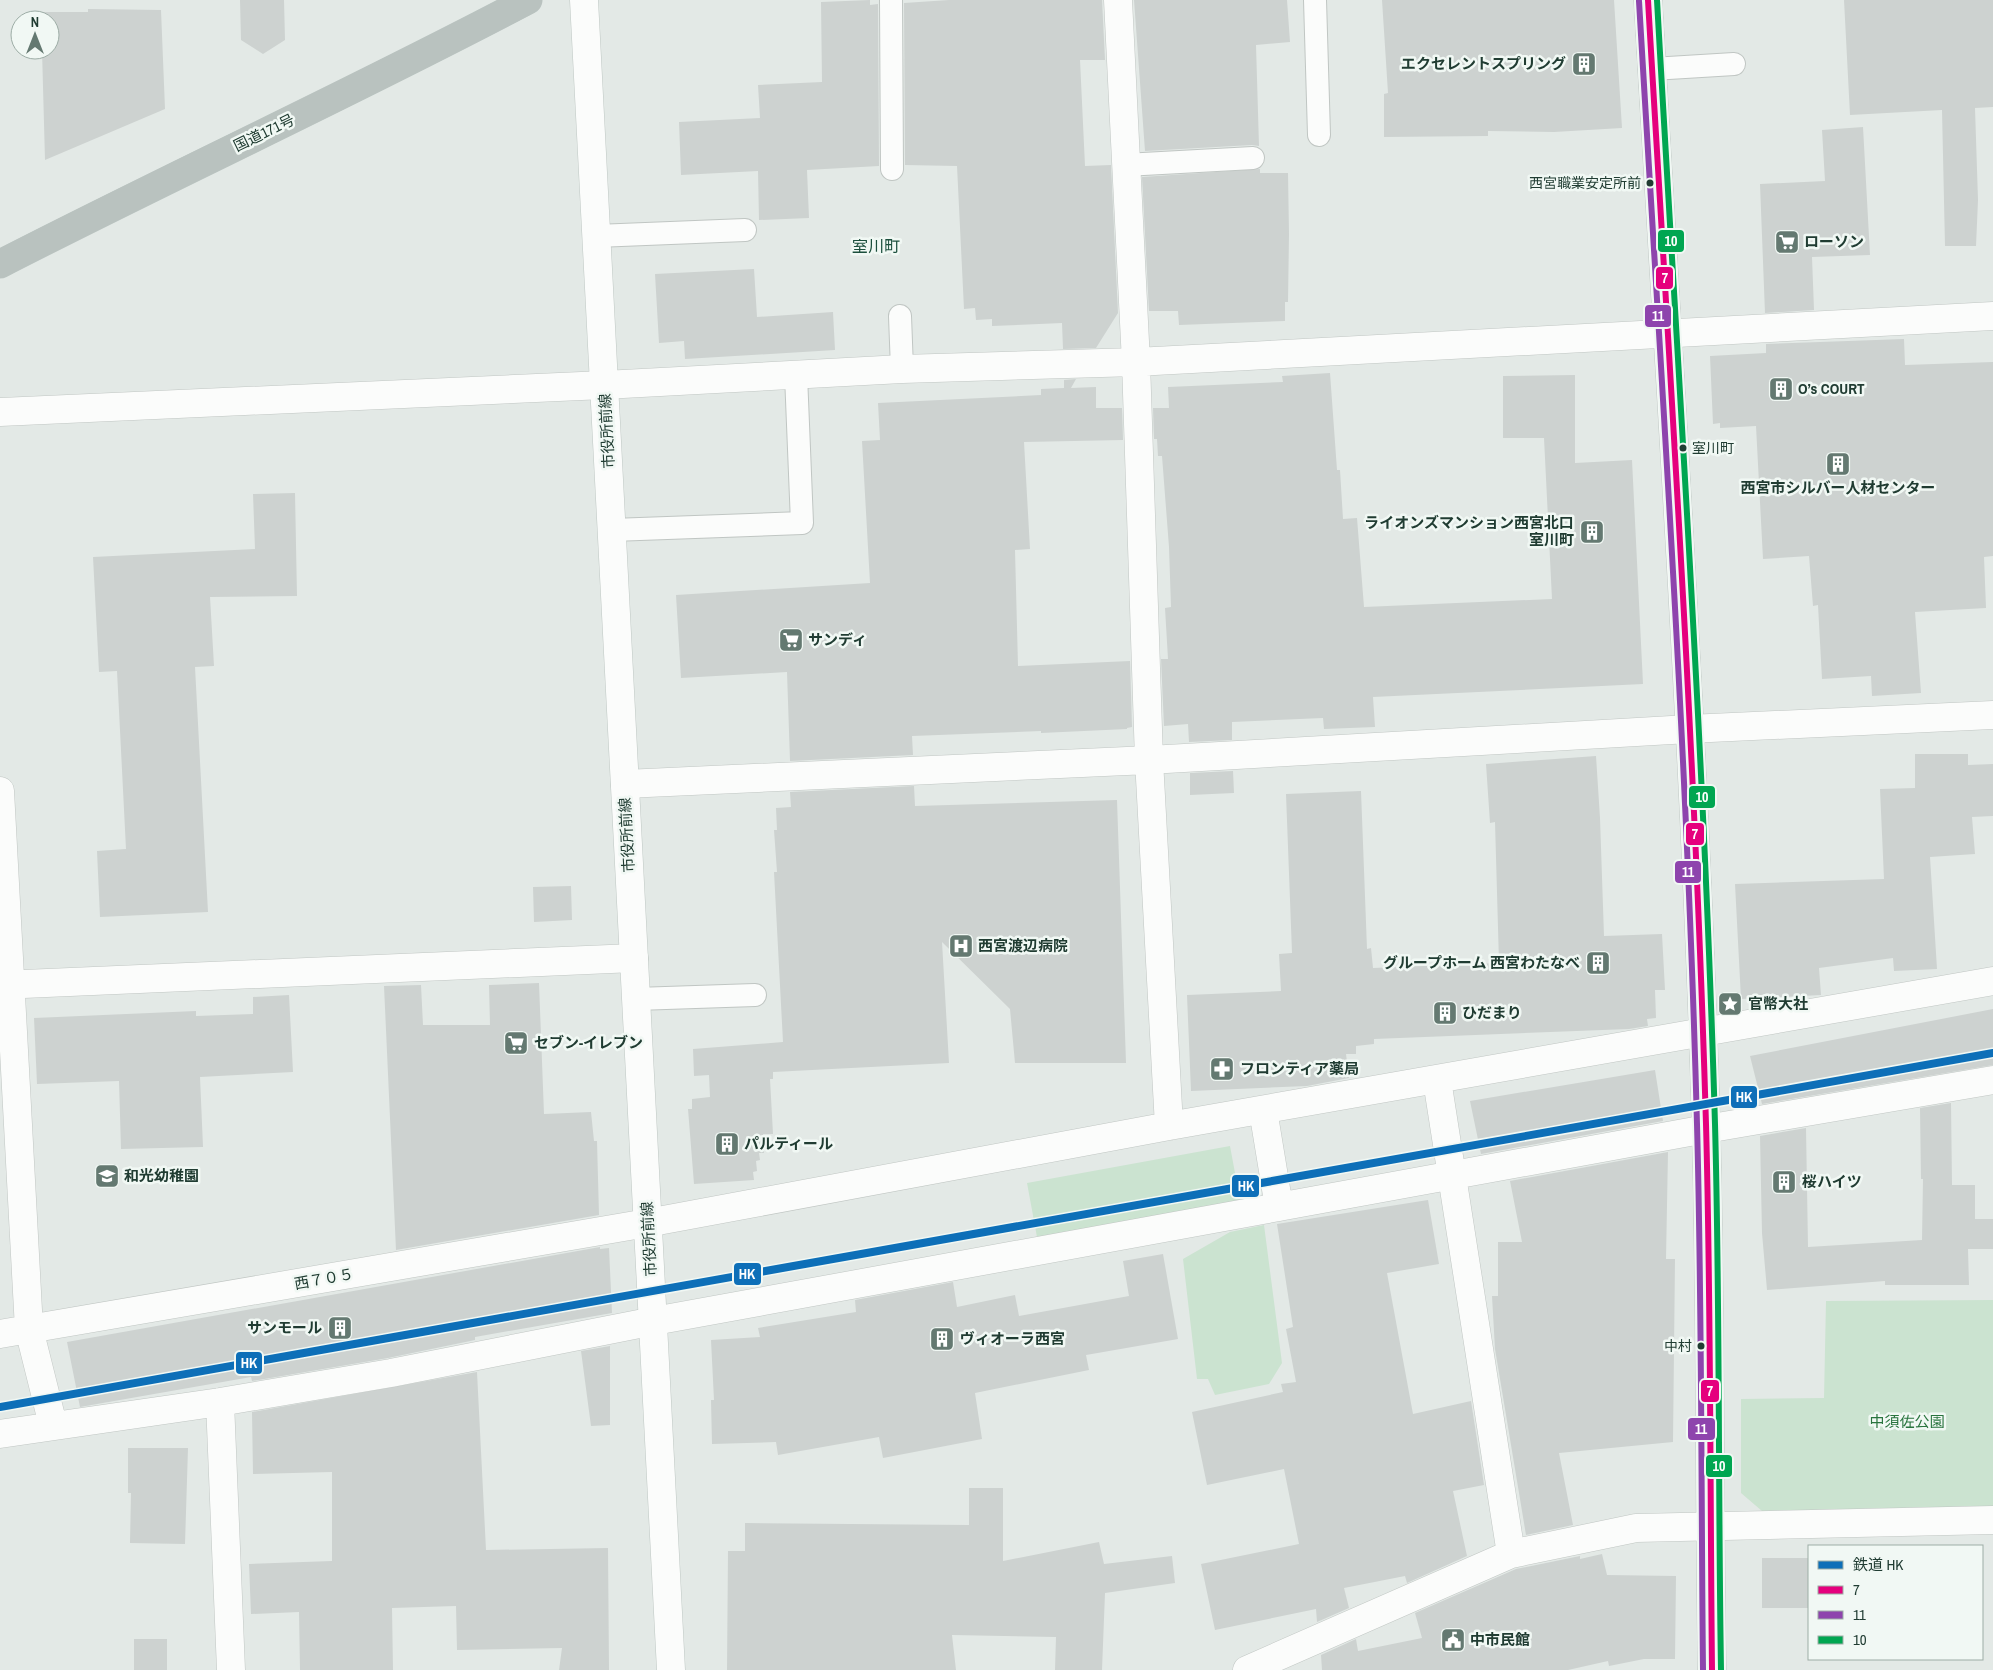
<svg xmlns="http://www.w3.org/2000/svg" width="1993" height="1670" viewBox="0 0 1993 1670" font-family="'Archivo Narrow','Noto Sans JP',sans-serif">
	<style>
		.green { fill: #cbe3d0 }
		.building { fill: #cdd2d0 }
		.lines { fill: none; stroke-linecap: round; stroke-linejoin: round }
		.lane-casing { stroke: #c0c6c3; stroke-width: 24 }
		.street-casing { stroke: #c0c6c3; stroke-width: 29 }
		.secondary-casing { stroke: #bec7c3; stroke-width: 29 }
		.highway-casing { stroke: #bbc5c2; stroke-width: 29 }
		.lane { stroke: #fbfcfb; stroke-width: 22 }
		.street { stroke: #fbfcfb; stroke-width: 28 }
		.secondary { stroke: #fbfcfb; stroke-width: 28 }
		.highway { stroke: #b9c2bf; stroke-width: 28 }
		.bus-1-casing { stroke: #f1f8f4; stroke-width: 10 }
		.bus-2-casing { stroke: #f1f8f4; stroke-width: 10 }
		.bus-3-casing { stroke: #f1f8f4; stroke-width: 10 }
		.bus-1 { stroke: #e5007d; stroke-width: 6 }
		.bus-2 { stroke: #8e44ad; stroke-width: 6 }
		.bus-3 { stroke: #00a651; stroke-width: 6 }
		.rail-1-casing { stroke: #f1f8f4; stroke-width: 11 }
		.rail-1 { stroke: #0d6fb8; stroke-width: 8 }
		.bus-dot { fill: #203c32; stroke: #f1f8f4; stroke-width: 2 }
		.labels { text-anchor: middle; stroke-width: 5; stroke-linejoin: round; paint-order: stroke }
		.bus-label { font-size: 14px; fill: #203c32; stroke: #f1f8f4; text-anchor: end }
		.poi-label { font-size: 15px; font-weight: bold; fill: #203c32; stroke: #f1f8f4; text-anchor: start }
		.street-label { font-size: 15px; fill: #203c32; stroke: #f1f8f4 }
		.park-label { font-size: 15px; fill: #29743e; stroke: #f1f8f4 }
		.neighbourhood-label { font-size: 16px; fill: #1c4f3d; stroke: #f1f8f4 }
		.line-badge { stroke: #f1f8f4; stroke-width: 2 }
		.badge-label { font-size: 14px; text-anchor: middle; font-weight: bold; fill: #fff }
	</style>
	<rect width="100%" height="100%" fill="#e3e9e6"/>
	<!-- green -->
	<path class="green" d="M 1230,1146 L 1240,1200 L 1037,1237 L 1027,1183 Z
		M 1264,1225 L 1282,1363 L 1269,1384 L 1215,1395 L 1208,1379 L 1197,1379 L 1183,1259 L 1230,1232 Z
		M 1993,1300 L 1993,1506 L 1762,1511 L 1741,1493 L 1741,1399 L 1824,1398 L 1826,1301 Z"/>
	<!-- building -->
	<path class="building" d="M 240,0 L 284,0 L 285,40 L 263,54 L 241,40 Z
		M 870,0 L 870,5 L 878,4 L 879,166 L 807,170 L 809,218 L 759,220 L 758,171 L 681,175 L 679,122 L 760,118 L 758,85 L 822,82 L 821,2 Z
		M 949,0 L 1102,0 L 1105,60 L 1080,60 L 1085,166 L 1111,165 L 1118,313 L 1096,348 L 1063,349 L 1062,323 L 992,326 L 992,319 L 976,320 L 975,308 L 964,309 L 957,166 L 905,165 L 904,3 Z
		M 1134,0 L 1287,0 L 1290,42 L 1256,45 L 1259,146 L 1252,145 L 1145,151 Z
		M 1382,0 L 1614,0 L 1622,128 L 1554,132 L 1488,131 L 1488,136 L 1384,137 L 1384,94 L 1388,93 Z
		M 1844,0 L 1993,0 L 1993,107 L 1975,108 L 1978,200 L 1976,246 L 1945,246 L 1942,110 L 1850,115 Z
		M 88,9 L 161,10 L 165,109 L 45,160 L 42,50 L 50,50 L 50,20 L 37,20 L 38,12 L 88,12 Z
		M 1863,127 L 1870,255 L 1812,257 L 1814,310 L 1765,313 L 1760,184 L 1825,181 L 1822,130 Z
		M 1260,169 L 1260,173 L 1288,173 L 1289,234 L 1288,302 L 1285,302 L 1285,321 L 1179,325 L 1178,311 L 1149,311 L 1142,177 Z
		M 754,269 L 757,317 L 833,312 L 835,350 L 685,359 L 684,341 L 659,343 L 655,274 Z
		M 1904,339 L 1905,365 L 1993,362 L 1993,556 L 1984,557 L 1986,608 L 1915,612 L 1921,693 L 1872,696 L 1871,676 L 1822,679 L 1818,605 L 1813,606 L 1809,556 L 1763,559 L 1756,426 L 1720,428 L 1720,423 L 1713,424 L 1710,356 L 1766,353 L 1766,344 Z
		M 1330,373 L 1337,470 L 1340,470 L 1343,519 L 1357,518 L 1364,607 L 1552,599 L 1544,438 L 1503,438 L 1503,376 L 1575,375 L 1575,463 L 1632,460 L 1643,684 L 1373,697 L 1375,727 L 1324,729 L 1323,718 L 1232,722 L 1232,740 L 1189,742 L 1188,724 L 1164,726 L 1161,659 L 1168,659 L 1165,608 L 1171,607 L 1169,547 L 1162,456 L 1158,456 L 1157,439 L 1154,439 L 1153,408 L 1169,408 L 1168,387 L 1283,382 L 1282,376 Z
		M 1076,379 L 1071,388 L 1096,387 L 1096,408 L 1122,408 L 1123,440 L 1024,442 L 1030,549 L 1015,550 L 1018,666 L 1130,661 L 1132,727 L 1127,728 L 1127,729 L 1041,733 L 1041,731 L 912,736 L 913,755 L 790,761 L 787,672 L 681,678 L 676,595 L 870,583 L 862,441 L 880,440 L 878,403 L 1041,395 L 1041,389 L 1064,388 L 1064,380 Z
		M 295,493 L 297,596 L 210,597 L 214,666 L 195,667 L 208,912 L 100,917 L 97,851 L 126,849 L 117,671 L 99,672 L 93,557 L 255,549 L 253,494 Z
		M 1915,754 L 1968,754 L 1968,765 L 1993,764 L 1993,816 L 1972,817 L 1975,854 L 1930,857 L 1937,969 L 1894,971 L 1893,958 L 1819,968 L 1821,995 L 1741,999 L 1735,884 L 1884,879 L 1880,789 L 1915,788 Z
		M 1596,756 L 1600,818 L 1604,936 L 1662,934 L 1665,990 L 1655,990 L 1656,1018 L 1647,1019 L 1648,1026 L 1629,1029 L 1374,1039 L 1374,1044 L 1356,1046 L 1356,1054 L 1346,1054 L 1349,1078 L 1307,1086 L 1191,1091 L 1187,995 L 1281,991 L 1279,954 L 1292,953 L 1286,794 L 1361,791 L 1367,949 L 1371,948 L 1373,968 L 1499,963 L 1495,822 L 1490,823 L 1486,764 Z
		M 1233,771 L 1234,793 L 1190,795 L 1190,773 Z
		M 914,786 L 915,806 L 1117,800 L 1126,1063 L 1015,1063 L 1010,1009 L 942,942 L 949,1063 L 773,1072 L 773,1079 L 770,1079 L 773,1134 L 763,1134 L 764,1153 L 759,1153 L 760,1160 L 756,1161 L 757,1171 L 753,1172 L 754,1180 L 694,1184 L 688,1109 L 692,1109 L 692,1099 L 710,1097 L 709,1075 L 694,1076 L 693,1049 L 783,1042 L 774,872 L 777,872 L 774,830 L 777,830 L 776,808 L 791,807 L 790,792 Z
		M 571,886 L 572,920 L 534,922 L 533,887 Z
		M 539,983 L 544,1114 L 591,1112 L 594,1141 L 597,1141 L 599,1215 L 396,1250 L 384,986 L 421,985 L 423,1025 L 490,1025 L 489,985 Z
		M 289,995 L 293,1072 L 200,1077 L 203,1147 L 121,1149 L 119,1081 L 37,1084 L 34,1018 L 196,1011 L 196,1016 L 253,1014 L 253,997 Z
		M 1993,1009 L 1993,1065 L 1762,1104 L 1750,1056 Z
		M 1655,1070 L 1663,1121 L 1481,1154 L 1470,1101 Z
		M 1951,1103 L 1952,1185 L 1975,1185 L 1975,1219 L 1993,1219 L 1993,1249 L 1968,1249 L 1969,1285 L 1885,1285 L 1885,1281 L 1767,1290 L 1762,1233 L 1760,1136 L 1806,1128 L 1808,1247 L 1922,1240 L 1923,1179 L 1921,1179 L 1920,1108 Z
		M 1668,1152 L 1666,1259 L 1675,1259 L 1673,1442 L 1559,1453 L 1573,1525 L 1526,1535 L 1495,1349 L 1492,1296 L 1498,1296 L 1498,1242 L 1522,1242 L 1510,1181 Z
		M 1428,1200 L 1439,1264 L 1387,1273 L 1413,1414 L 1471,1401 L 1484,1485 L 1453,1491 L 1467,1556 L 1407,1583 L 1405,1576 L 1344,1588 L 1349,1608 L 1317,1622 L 1316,1609 L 1215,1630 L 1201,1564 L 1299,1544 L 1284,1469 L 1207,1485 L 1192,1412 L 1283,1392 L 1281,1384 L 1296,1382 L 1286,1329 L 1293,1327 L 1277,1224 Z
		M 600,1247 L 600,1249 L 609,1248 L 612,1313 L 475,1337 L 475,1340 L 388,1358 L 252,1381 L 251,1377 L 80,1407 L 67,1342 Z
		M 1163,1254 L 1178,1339 L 1086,1355 L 1089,1370 L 975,1393 L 982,1439 L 883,1458 L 879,1437 L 778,1455 L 776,1442 L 712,1444 L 711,1400 L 714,1400 L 711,1340 L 760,1337 L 758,1328 L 856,1312 L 855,1300 L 953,1282 L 957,1307 L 1015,1295 L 1019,1316 L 1129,1296 L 1123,1261 Z
		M 610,1346 L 610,1425 L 591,1426 L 581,1351 Z
		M 477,1372 L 486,1550 L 608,1548 L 609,1670 L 559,1670 L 562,1648 L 457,1650 L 456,1606 L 392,1608 L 393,1670 L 300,1670 L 299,1612 L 251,1614 L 249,1564 L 332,1561 L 332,1472 L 253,1474 L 252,1412 Z
		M 128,1448 L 188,1448 L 185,1544 L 130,1543 L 131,1493 L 128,1493 Z
		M 969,1488 L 1003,1488 L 1003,1561 L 1099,1542 L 1104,1564 L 1172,1556 L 1175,1583 L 1105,1593 L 1102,1670 L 1055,1670 L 1056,1637 L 952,1635 L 956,1670 L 727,1670 L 728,1551 L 745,1551 L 745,1523 L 969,1525 Z
		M 1602,1554 L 1607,1575 L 1676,1576 L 1675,1659 L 1644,1659 L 1609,1666 L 1608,1661 L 1568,1670 L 1322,1670 L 1321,1655 L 1356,1639 L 1358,1651 L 1422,1638 L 1415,1613 L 1516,1569 L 1580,1556 L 1580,1559 Z
		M 1762,1558 L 1809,1558 L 1809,1608 L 1762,1608 Z
		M 134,1639 L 167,1639 L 167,1670 L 134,1670 Z"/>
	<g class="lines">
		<defs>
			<path id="lane" d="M 891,0 L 892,169
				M 1315,0 L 1319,135
				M 1652,69 L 1734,64
				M 1125,165 L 1253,158
				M 596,236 L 745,230
				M 900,316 L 902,369
				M 612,530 L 802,523 L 796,375
				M 636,999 L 755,995"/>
			<path id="street" d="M 1118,0 L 1136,362 L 1149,760 L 1169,1126
				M 0,412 L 604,385 L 902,369 L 1136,362 L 1993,316
				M 625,784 L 1149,760 L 1689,729 L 1993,715
				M 0,791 L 29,1329 L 53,1425
				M 0,985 L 634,958
				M 1437,1080 L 1511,1554
				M 1263,1110 L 1279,1207
				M 0,1334 L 647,1223 L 1169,1126 L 1993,981
				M 220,1402 L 231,1670
				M 0,1434 L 220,1402 L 391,1373 L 654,1321 L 1706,1129 L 1993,1080
				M 1247,1670 L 1511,1554 L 1636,1528 L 1993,1520"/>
			<path id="secondary" d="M 584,0 L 671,1670
				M 1648,0 C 1669,374 1695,749 1706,1124 C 1711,1306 1709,1488 1712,1670"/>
			<path id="highway" d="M 0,264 C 175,174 354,92 528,0"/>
		</defs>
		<!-- lane casing -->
		<use href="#lane" class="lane-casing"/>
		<!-- street casing -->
		<use href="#street" class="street-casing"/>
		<!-- secondary casing -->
		<use href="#secondary" class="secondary-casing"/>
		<!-- highway casing -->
		<use href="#highway" class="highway-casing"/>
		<!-- lane -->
		<use href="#lane" class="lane"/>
		<!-- street -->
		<use href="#street" class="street"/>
		<!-- secondary -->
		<use href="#secondary" class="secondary"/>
		<!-- highway -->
		<use href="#highway" class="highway"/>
		<defs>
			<path id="bus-1" d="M 1648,0 C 1670,375 1695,749 1706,1124 C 1711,1306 1710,1488 1712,1670"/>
			<path id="bus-2" d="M 1639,1 C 1661,375 1687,749 1697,1124 C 1702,1306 1701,1488 1703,1670"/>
			<path id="bus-3" d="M 1657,0 C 1678,374 1704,749 1715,1124 C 1720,1306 1718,1488 1721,1670"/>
		</defs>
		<!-- bus-1 casing -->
		<use href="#bus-1" class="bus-1-casing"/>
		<!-- bus-2 casing -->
		<use href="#bus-2" class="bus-2-casing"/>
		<!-- bus-3 casing -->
		<use href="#bus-3" class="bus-3-casing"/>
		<!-- bus-1 -->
		<use href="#bus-1" class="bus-1"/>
		<!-- bus-2 -->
		<use href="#bus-2" class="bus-2"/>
		<!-- bus-3 -->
		<use href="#bus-3" class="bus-3"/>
		<defs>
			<path id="rail-1" d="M 0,1407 L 1993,1053"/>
		</defs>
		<!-- rail-1 casing -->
		<use href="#rail-1" class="rail-1-casing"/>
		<!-- rail-1 -->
		<use href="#rail-1" class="rail-1"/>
	</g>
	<!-- icons -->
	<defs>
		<symbol id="building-square" viewBox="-11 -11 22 22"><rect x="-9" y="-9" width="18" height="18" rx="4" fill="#647971" stroke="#f1f8f4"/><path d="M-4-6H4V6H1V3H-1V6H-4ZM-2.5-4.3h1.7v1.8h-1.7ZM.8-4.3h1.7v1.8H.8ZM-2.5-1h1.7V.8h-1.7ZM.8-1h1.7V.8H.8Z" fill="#fff"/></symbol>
		<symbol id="supermarket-square" viewBox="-11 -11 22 22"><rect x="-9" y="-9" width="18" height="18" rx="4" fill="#647971" stroke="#f1f8f4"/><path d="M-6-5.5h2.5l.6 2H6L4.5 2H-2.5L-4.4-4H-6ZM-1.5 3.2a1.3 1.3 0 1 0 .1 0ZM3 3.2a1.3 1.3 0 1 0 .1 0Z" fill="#fff"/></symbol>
		<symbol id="hospital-square" viewBox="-11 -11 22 22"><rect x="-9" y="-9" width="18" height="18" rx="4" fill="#647971" stroke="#f1f8f4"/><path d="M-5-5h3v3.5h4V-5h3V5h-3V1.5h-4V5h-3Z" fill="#fff"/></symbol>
		<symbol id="sight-square" viewBox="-11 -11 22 22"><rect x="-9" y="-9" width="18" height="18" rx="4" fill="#647971" stroke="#f1f8f4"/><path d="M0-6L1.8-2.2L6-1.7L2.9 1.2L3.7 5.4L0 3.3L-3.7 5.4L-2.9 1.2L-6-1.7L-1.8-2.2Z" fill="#fff"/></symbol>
		<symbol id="pharmacy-square" viewBox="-11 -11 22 22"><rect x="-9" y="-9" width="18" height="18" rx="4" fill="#647971" stroke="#f1f8f4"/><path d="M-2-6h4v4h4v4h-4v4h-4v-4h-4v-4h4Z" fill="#fff"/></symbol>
		<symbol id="school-square" viewBox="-11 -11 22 22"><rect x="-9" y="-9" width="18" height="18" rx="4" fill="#647971" stroke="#f1f8f4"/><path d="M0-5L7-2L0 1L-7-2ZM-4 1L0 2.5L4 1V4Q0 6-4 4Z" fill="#fff"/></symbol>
		<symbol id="civic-square" viewBox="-11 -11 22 22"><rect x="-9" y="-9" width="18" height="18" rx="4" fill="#647971" stroke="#f1f8f4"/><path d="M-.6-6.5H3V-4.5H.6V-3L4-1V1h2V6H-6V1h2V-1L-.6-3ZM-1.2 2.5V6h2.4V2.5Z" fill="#fff"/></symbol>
	</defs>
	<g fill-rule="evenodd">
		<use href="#building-square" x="1570" y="50" width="28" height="28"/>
		<use href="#supermarket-square" x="1773" y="228" width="28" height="28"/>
		<use href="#building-square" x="1767" y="375" width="28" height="28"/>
		<use href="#building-square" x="1824" y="450" width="28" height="28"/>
		<use href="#building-square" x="1578" y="518" width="28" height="28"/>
		<use href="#supermarket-square" x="777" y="626" width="28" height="28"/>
		<use href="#hospital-square" x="947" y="932" width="28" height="28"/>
		<use href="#building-square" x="1584" y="949" width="28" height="28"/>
		<use href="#sight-square" x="1716" y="990" width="28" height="28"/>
		<use href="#building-square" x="1431" y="999" width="28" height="28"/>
		<use href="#supermarket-square" x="502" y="1029" width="28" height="28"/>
		<use href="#pharmacy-square" x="1208" y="1055" width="28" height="28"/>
		<use href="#building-square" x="713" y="1130" width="28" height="28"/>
		<use href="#school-square" x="93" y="1162" width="28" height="28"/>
		<use href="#building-square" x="1770" y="1168" width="28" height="28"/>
		<use href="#building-square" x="326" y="1314" width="28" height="28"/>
		<use href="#building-square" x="928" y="1325" width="28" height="28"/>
		<use href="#civic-square" x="1439" y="1626" width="28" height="28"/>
	</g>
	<!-- markers -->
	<g class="bus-dot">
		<circle cx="1650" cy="183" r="4.5"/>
		<circle cx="1683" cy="448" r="4.5"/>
		<circle cx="1701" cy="1346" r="4.5"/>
	</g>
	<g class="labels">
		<!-- bus labels -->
		<g class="bus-label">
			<text x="1641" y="188">西宮職業安定所前</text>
			<text x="1692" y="453" text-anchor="start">室川町</text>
			<text x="1692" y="1351">中村</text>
		</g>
		<!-- poi labels -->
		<g class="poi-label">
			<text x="1566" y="69" text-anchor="end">エクセレントスプリング</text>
			<text x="1804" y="247">ローソン</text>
			<text x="1798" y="394">O’s COURT</text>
			<text x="1838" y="493" text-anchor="middle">西宮市シルバー人材センター</text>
			<text x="1574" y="528" text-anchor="end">ライオンズマンション西宮北口<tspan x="1574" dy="17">室川町</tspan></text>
			<text x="808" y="645">サンディ</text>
			<text x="978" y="951">西宮渡辺病院</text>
			<text x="1580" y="968" text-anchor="end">グループホーム 西宮わたなべ</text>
			<text x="1748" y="1009">官幣大社</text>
			<text x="1462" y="1018">ひだまり</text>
			<text x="534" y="1048">セブン-イレブン</text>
			<text x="1240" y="1074">フロンティア薬局</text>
			<text x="744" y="1149">パルティール</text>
			<text x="124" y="1181">和光幼稚園</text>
			<text x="1802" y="1187">桜ハイツ</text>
			<text x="322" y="1333" text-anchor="end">サンモール</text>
			<text x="960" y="1344">ヴィオーラ西宮</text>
			<text x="1470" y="1645">中市民館</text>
		</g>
		<!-- street labels -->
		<g class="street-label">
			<text transform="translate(264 133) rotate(-26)" y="5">国道171号</text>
			<text transform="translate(607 431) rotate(-93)" y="5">市役所前線</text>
			<text transform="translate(627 835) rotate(-93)" y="5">市役所前線</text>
			<text transform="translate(649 1239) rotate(-93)" y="5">市役所前線</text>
			<text transform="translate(324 1279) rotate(-10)" y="5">西７０５</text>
		</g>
		<!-- park labels -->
		<g class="park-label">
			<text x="1907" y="1427">中須佐公園</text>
		</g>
		<!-- neighbourhood labels -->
		<g class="neighbourhood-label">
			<text x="876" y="252">室川町</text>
		</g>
	</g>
	<g class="line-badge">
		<rect x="1657" y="229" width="28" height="24" rx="5" fill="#00a651"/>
		<rect x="1655" y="266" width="19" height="24" rx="5" fill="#e5007d"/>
		<rect x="1644" y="304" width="28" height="24" rx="5" fill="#8e44ad"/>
		<rect x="1688" y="785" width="28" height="24" rx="5" fill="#00a651"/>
		<rect x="1685" y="822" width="20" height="24" rx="5" fill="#e5007d"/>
		<rect x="1674" y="860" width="28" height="24" rx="5" fill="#8e44ad"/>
		<rect x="1730" y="1085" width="28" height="24" rx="5" fill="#0d6fb8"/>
		<rect x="1231" y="1174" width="29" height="24" rx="5" fill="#0d6fb8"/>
		<rect x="733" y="1262" width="29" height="24" rx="5" fill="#0d6fb8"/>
		<rect x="235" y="1351" width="28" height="24" rx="5" fill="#0d6fb8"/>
		<rect x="1700" y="1379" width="20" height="24" rx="5" fill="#e5007d"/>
		<rect x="1687" y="1417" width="29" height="24" rx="5" fill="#8e44ad"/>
		<rect x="1705" y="1454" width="28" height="24" rx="5" fill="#00a651"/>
	</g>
	<g class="badge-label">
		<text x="1671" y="246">10</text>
		<text x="1665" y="283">7</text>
		<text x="1658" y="321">11</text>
		<text x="1702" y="802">10</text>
		<text x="1695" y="839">7</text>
		<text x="1688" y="877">11</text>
		<text x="1744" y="1102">HK</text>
		<text x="1246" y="1191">HK</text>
		<text x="747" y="1279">HK</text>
		<text x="249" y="1368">HK</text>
		<text x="1710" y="1396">7</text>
		<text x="1701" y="1434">11</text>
		<text x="1719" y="1471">10</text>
	</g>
	<!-- legend -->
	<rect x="1808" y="1545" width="175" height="115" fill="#f1f8f4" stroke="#9dada6"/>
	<rect x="1818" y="1561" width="25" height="8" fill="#0d6fb8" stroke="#9dada6"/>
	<text x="1853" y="1570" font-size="15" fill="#203c32">鉄道 HK</text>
	<rect x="1818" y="1586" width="25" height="8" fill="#e5007d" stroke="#9dada6"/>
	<text x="1853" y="1595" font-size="15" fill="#203c32">7</text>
	<rect x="1818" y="1611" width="25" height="8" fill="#8e44ad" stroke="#9dada6"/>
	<text x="1853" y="1620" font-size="15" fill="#203c32">11</text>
	<rect x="1818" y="1636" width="25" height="8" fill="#00a651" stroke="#9dada6"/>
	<text x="1853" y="1645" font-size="15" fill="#203c32">10</text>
	<!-- north arrow -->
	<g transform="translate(35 35)"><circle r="24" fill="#f1f8f4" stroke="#9dada6"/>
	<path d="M0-4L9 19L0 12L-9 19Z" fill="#647971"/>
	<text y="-8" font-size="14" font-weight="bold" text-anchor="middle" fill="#203c32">N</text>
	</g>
</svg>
